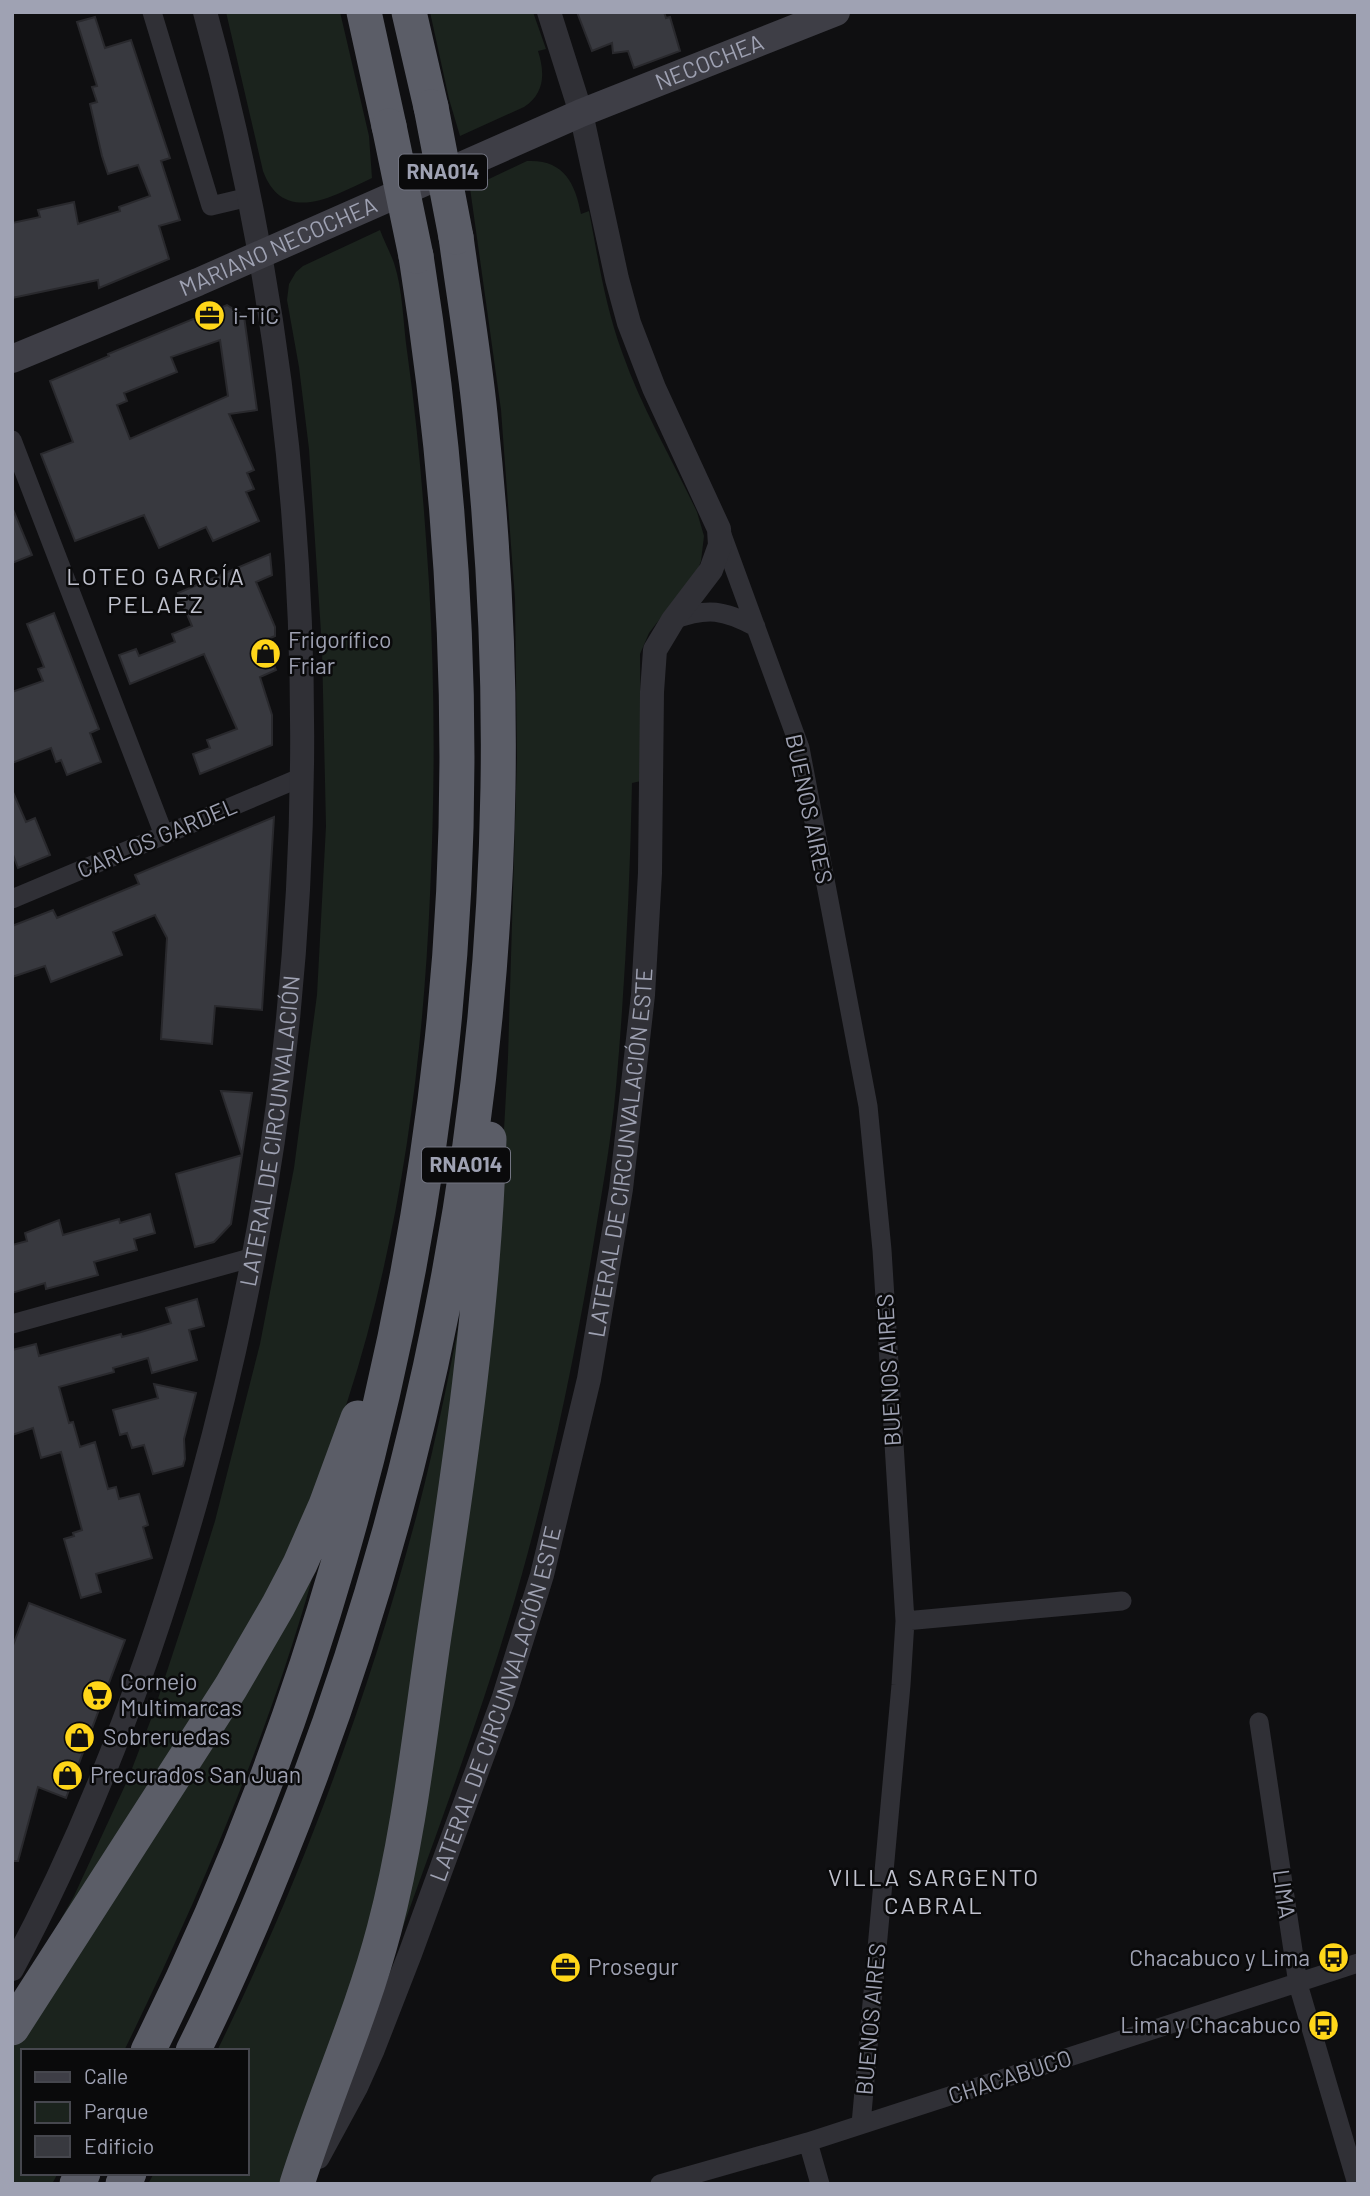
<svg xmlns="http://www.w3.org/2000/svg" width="1370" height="2196" viewBox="0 0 1370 2196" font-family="Barlow,sans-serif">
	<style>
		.green { fill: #1b231d }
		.building { fill: #38393f; stroke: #29292d; stroke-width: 2; fill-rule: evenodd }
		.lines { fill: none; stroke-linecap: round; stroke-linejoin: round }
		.minor { stroke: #303036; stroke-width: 19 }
		.tertiary { stroke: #303036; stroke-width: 24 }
		.secondary { stroke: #3e3e46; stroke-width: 28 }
		.motorway { stroke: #5b5d67; stroke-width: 35 }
		.motorway-bridge { stroke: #5b5d67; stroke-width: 35 }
		.labels { text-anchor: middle; stroke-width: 5; stroke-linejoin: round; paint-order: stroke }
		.shield { fill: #0a0a0b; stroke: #727481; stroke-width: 2 }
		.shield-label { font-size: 21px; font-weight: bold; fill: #9fa2b3 }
		.street-label { font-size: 23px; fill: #9fa2b3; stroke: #0a0a0b }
		.poi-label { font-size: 23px; fill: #9fa2b3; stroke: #0a0a0b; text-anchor: start }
		.neighbourhood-label { font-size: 24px; letter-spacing: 2px; fill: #c0c2ce; stroke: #0a0a0b }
	</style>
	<rect width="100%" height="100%" fill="#0f0f11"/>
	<!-- green -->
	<path class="green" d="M 226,12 L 340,12 L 369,136 L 372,178 C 335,195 284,227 263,171 Z
		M 430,12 L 533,12 L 546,49 L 538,51 C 545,73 545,93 524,107 L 460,136 L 449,99 Z
		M 527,161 C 563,159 575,182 581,214 L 589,211 C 598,258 605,306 622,352 C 641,407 672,459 697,512 L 704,536 L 701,561 L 698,569 L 649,633 L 640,654 L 641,781 L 632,783 C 630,884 625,986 616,1087 C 611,1144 600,1202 591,1259 C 573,1365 551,1470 522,1574 C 483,1714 430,1849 382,1986 L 500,1203 L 508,1057 L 517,758 L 515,599 L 501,410 L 470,188 Z
		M 380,230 C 384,241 390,252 394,263 C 403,290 403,323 407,351 C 418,428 424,505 429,583 C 435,687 435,791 430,895 C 420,1129 381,1368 275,1579 C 248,1632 215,1682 184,1733 C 145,1796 105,1859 66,1922 L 61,1919 L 74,1896 L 128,1779 L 153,1714 L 192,1595 L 215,1521 L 260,1344 L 294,1168 L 317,995 L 326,826 L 322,648 L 309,449 L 299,367 L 287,300 L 289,284 L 296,272 L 303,266 Z
		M 471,1260 L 385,1889 L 280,2184 L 148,2184 L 154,2173 L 247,2173 L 247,2051 L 217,2051 C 301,1880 368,1698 417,1514 C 439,1430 455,1345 471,1260 Z
		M 312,1579 C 266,1742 198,1899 124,2051 L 23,2051 L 23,2173 L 58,2173 L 52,2184 L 12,2184 L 12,2041 Z"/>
	<!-- building -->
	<path class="building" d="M 577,12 L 664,12 L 666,18 L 670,17 L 680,51 L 634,68 L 628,51 L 613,53 L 612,43 L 592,51 Z
		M 95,17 L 105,48 L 131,40 L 170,158 L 161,161 L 180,220 L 159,226 L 169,259 L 99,288 L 98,280 L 12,298 L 12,223 L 40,217 L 38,210 L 74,202 L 78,224 L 120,211 L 119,207 L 150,196 L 138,165 L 108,174 L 102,156 L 90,104 L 97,102 L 92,87 L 97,86 L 77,22 Z
		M 227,305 L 244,316 L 257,410 L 229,414 L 254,470 L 247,473 L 254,489 L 246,492 L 259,521 L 213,541 L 206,527 L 159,548 L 144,515 L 75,541 L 41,454 L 73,442 L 50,381 L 109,356 L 108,354 ZM 220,340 L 228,396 L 130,439 L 117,405 L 127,401 L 124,393 L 177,372 L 171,357 Z
		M 12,507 L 32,555 L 12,563 Z
		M 270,554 L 272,575 L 256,582 L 275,627 L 275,636 L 263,641 L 276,670 L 260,677 L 272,715 L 272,745 L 200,774 L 193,754 L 210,748 L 207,740 L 237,729 L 204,654 L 130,684 L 119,655 L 136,649 L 139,656 L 175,642 L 172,634 L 192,626 L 178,593 Z
		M 54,613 L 99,729 L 90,733 L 101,762 L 67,775 L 61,760 L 56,762 L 51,748 L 12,763 L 12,692 L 43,681 L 38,669 L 44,667 L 27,624 Z
		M 12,790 L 26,822 L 35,818 L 50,855 L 18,868 L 12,852 Z
		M 274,817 L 262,1010 L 215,1006 L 212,1044 L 161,1039 L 167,938 L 155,915 L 113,932 L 122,955 L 51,982 L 45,966 L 12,977 L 12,926 L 53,910 L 57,918 L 139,884 L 135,875 Z
		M 221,1091 L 252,1093 L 231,1224 L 214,1242 L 195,1247 L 176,1174 L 242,1155 Z
		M 150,1214 L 155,1233 L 134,1239 L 137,1250 L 94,1262 L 98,1275 L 46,1289 L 45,1283 L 12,1293 L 12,1245 L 27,1241 L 25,1233 L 59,1220 L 63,1235 L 119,1219 L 120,1223 Z
		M 197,1299 L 204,1326 L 189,1330 L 197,1360 L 152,1373 L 148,1358 L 113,1368 L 114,1372 L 59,1387 L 69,1423 L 73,1422 L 80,1447 L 95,1442 L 108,1489 L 116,1487 L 119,1499 L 139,1494 L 148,1525 L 143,1527 L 152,1558 L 96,1574 L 101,1592 L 81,1598 L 64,1539 L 74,1536 L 73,1533 L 82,1530 L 61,1452 L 41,1458 L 33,1428 L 12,1435 L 12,1350 L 36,1344 L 39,1356 L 121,1334 L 122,1337 L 141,1332 L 171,1323 L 166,1308 Z
		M 154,1384 L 196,1393 L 184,1439 L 185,1459 L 183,1466 L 153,1474 L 144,1445 L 132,1448 L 127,1433 L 120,1435 L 113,1410 L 158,1398 Z
		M 29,1603 L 125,1640 L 66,1798 L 38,1787 L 18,1861 L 12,1861 L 12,1648 Z"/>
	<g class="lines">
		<!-- minor -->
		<path class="minor" d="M 152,12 L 211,206 L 249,197
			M 12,440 L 164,835
			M 721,532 L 800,748 L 868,1106 L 882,1250 L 905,1621 L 901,1685 L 861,2124
			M 673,620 C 708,607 724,610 756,627
			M 12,899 L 302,777
			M 12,1324 L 254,1257
			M 905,1621 L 1122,1601
			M 1259,1722 L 1298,1984 L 1357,2184
			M 808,2142 L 820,2184
			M 660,2184 L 808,2142 L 1358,1963"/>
		<!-- tertiary -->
		<g class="tertiary">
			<path id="s1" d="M 12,1969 C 94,1817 153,1655 199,1490 C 333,1010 338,493 205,12"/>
			<path id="s2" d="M 318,2157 L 356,2087 L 373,2049 L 410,1954 L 503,1700 L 542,1575 L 589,1379 L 621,1189 L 643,995 L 650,873 L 652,692 L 655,650 L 673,620 L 711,570 L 720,545 L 719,529 L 654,388 L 629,323 L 617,279 L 581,113 L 549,12"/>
		</g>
		<!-- secondary -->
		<path class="secondary" id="s3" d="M 12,359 L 198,282 L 581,113 L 836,12"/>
		<!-- motorway -->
		<path class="motorway" d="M 364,12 L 389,126
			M 409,12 L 431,107
			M 12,2028 L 231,1687 L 278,1606 L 300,1564 L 326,1505 L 358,1418
			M 148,2051 C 305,1736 404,1391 442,1041 C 470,780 457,515 416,256
			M 193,2051 C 231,1975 263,1898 294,1819 C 422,1490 492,1140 498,787 C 500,663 493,537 480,414 C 474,355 464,296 456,237
			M 77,2184 L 83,2173
			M 123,2184 L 129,2173
			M 297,2184 C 324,2098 361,2017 384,1930 C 410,1832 420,1729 435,1629 C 460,1466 484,1303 489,1139"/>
		<!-- motorway-bridge -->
		<path class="motorway-bridge" d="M 431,107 L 456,237
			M 389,126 L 416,256"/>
	</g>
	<!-- icons -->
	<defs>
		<symbol id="office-disc" viewBox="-11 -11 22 22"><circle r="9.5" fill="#ffd619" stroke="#0a0a0b"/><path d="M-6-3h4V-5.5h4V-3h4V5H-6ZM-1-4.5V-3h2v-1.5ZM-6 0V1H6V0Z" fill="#111"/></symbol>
		<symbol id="shop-disc" viewBox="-11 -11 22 22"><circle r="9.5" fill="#ffd619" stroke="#0a0a0b"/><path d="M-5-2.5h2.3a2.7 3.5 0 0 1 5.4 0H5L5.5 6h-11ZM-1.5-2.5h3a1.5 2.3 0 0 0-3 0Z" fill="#111"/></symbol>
		<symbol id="supermarket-disc" viewBox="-11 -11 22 22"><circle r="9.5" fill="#ffd619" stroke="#0a0a0b"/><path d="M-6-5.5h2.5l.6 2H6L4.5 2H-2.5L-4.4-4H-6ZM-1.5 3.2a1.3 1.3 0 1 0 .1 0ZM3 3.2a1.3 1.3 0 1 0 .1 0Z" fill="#111"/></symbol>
		<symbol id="bus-disc" viewBox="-11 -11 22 22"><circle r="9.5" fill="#ffd619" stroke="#0a0a0b"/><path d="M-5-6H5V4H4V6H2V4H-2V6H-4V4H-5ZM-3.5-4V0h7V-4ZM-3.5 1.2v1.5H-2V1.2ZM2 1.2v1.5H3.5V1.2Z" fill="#111"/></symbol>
	</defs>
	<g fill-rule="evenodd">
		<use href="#office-disc" x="192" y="298" width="35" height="35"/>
		<use href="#shop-disc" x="248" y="636" width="35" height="35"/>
		<use href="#supermarket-disc" x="80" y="1678" width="35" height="35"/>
		<use href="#shop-disc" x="62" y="1720" width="35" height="35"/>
		<use href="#shop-disc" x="50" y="1758" width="35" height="35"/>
		<use href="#bus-disc" x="1316" y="1940" width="35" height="35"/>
		<use href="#office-disc" x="548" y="1950" width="35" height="35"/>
		<use href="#bus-disc" x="1306" y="2008" width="35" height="35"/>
	</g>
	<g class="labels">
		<!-- shield labels -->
		<g class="shield">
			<rect x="399" y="154.5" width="88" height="35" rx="5"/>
			<rect x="422" y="1147.5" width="88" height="35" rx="5"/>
		</g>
		<g class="shield-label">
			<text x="443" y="179">RNA014</text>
			<text x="466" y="1172">RNA014</text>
		</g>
		<!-- street labels -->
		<g class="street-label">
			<text dy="8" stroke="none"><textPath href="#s3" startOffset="758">NECOCHEA</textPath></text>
			<text dy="8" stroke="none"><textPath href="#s3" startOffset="289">MARIANO NECOCHEA</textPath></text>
			<text transform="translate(809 809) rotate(78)" y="8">BUENOS AIRES</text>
			<text transform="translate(157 838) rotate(-23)" y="8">CARLOS GARDEL</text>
			<text dy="8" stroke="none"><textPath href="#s1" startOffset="882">LATERAL DE CIRCUNVALACIÓN</textPath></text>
			<text dy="8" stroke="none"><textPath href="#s2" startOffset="1055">LATERAL DE CIRCUNVALACIÓN ESTE</textPath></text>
			<text transform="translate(889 1370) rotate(-93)" y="8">BUENOS AIRES</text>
			<text dy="8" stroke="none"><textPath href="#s2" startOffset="488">LATERAL DE CIRCUNVALACIÓN ESTE</textPath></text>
			<text transform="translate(1284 1894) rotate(82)" y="8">LIMA</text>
			<text transform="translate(871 2019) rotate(-85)" y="8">BUENOS AIRES</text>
			<text transform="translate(1010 2077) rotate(-18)" y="8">CHACABUCO</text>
		</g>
		<!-- poi labels -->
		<g class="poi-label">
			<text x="233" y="324">i-TiC</text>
			<text x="288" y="648">Frigorífico<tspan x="288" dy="26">Friar</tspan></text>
			<text x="120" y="1690">Cornejo<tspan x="120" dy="26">Multimarcas</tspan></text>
			<text x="103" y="1745">Sobreruedas</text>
			<text x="90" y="1783">Precurados San Juan</text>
			<text x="1310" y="1966" text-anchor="end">Chacabuco y Lima</text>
			<text x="588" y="1975">Prosegur</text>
			<text x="1301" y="2033" text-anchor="end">Lima y Chacabuco</text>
		</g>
		<!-- neighbourhood labels -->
		<g class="neighbourhood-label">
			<text x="156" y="585">LOTEO GARCÍA<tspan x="156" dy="28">PELAEZ</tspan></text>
			<text x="934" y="1886">VILLA SARGENTO<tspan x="934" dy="28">CABRAL</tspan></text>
		</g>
	</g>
	<!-- border -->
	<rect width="1370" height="2196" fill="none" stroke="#9fa2b3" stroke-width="28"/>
	<!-- legend -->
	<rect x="21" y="2049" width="228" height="126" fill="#0a0a0b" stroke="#46474e" stroke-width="2"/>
	<rect x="35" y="2072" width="35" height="10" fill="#3e3e46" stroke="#46474e" stroke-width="2"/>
	<text x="84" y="2084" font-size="21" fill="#9fa2b3">Calle</text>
	<rect x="35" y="2102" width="35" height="21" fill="#1b231d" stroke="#46474e" stroke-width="2"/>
	<text x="84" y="2119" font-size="21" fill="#9fa2b3">Parque</text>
	<rect x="35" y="2136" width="35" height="21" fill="#38393f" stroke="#46474e" stroke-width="2"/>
	<text x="84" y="2154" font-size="21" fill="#9fa2b3">Edificio</text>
</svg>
